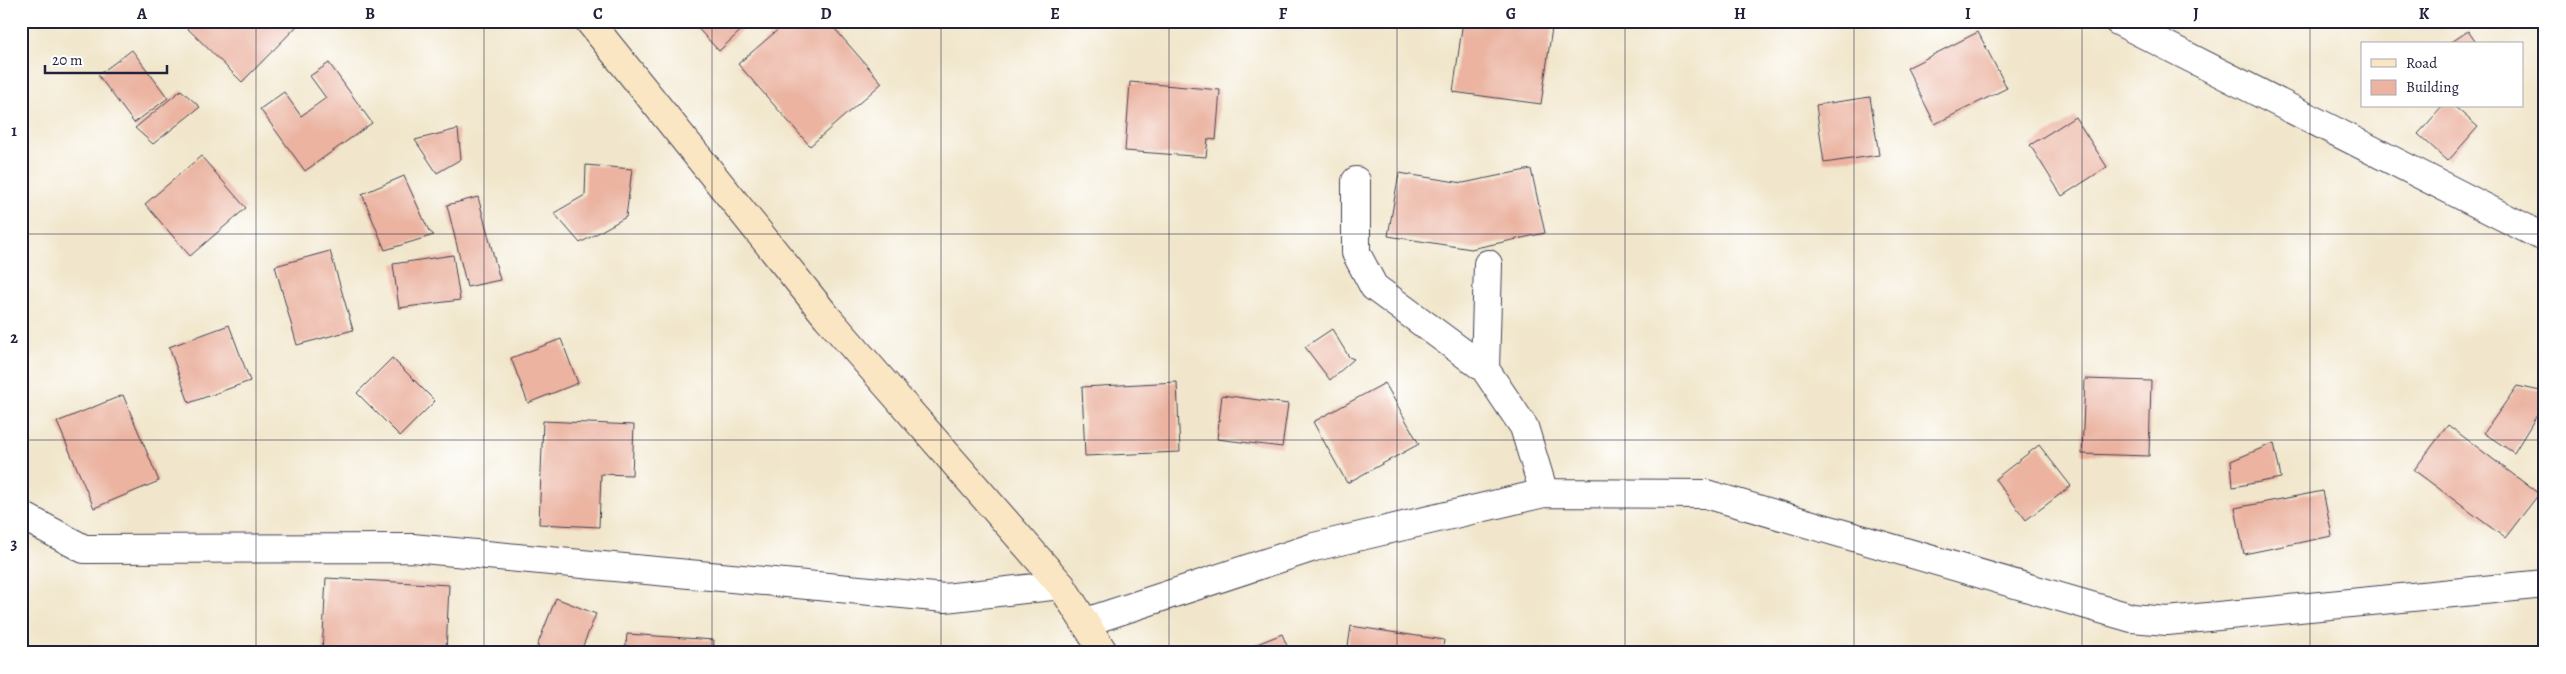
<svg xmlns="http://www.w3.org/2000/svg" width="2566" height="674" viewBox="0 0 2566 674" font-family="Alegreya,serif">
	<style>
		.building { fill: #ebb3a0 }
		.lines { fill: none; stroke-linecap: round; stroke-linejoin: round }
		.street-casing { stroke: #413f51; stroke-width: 30 }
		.secondary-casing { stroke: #413f51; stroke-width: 30 }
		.street { stroke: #fff; stroke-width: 28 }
		.secondary { stroke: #fbe6c4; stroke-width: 28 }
		.grid { fill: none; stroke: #22223b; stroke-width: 1; stroke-opacity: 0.55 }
		.neatline { fill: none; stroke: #22223b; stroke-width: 2 }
		.grid-label { font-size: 16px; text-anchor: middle; font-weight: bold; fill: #22223b }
	</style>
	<rect width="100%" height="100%" fill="#fff"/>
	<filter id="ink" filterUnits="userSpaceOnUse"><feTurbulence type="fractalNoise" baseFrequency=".02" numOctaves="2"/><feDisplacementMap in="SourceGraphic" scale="10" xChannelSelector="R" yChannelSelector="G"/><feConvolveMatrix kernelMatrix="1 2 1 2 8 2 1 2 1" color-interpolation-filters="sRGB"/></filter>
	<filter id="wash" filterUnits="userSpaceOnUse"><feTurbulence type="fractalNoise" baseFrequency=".0096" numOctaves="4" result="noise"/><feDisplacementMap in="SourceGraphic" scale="20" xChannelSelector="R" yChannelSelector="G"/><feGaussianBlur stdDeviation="1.12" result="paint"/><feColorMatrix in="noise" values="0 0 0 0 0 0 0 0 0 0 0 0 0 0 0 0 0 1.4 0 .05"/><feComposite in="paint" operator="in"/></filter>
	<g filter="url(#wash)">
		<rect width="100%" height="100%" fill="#f1e6cb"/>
		<g id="blocks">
			<!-- building -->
			<path class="building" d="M 180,21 L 302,21 L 242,82 Z
				M 691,21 L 751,21 L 719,51 Z
				M 788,21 L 828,21 L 882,83 L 810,146 L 738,64 Z
				M 1463,21 L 1553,21 L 1541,104 L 1453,92 Z
				M 2468,31 L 2477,44 L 2449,44 Z
				M 1978,32 L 2007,88 L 1935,124 L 1907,68 Z
				M 132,50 L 168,98 L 134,123 L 98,75 Z
				M 329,63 L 372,123 L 305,171 L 260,109 L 284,92 L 301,116 L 326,98 L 310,76 Z
				M 1130,82 L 1220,90 L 1216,140 L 1208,139 L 1206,157 L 1125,151 Z
				M 181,90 L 200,107 L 153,144 L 135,128 Z
				M 1870,97 L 1879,155 L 1824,163 L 1816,105 Z
				M 2443,106 L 2454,106 L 2478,127 L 2448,161 L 2418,134 Z
				M 2075,117 L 2107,167 L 2062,196 L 2030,145 Z
				M 458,129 L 461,159 L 437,173 L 415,140 Z
				M 201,156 L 246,208 L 190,256 L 145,204 Z
				M 586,165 L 632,169 L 626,217 L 580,243 L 554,213 L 585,195 Z
				M 1531,169 L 1545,233 L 1471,249 L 1388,236 L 1399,173 L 1463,183 Z
				M 404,176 L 429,231 L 434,235 L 385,250 L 362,194 Z
				M 478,197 L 500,280 L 467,287 L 447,205 Z
				M 330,251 L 353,330 L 297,345 L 275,266 Z
				M 453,255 L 460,300 L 399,308 L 393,264 Z
				M 229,325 L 250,381 L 189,403 L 169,347 Z
				M 1332,329 L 1349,357 L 1354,359 L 1330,380 L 1305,347 Z
				M 561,339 L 578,383 L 528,403 L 511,358 Z
				M 392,358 L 435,401 L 400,436 L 357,393 Z
				M 2085,379 L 2151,381 L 2149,456 L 2082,454 Z
				M 1177,382 L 1180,452 L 1085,456 L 1082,387 Z
				M 1385,383 L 1419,444 L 1347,483 L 1313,422 Z
				M 2517,386 L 2545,392 L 2545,402 L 2514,453 L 2484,433 Z
				M 123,395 L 159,481 L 94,508 L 57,422 Z
				M 1222,395 L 1288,404 L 1282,447 L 1217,439 Z
				M 543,421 L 634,425 L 632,475 L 601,474 L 599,527 L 539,524 Z
				M 2448,425 L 2539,494 L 2505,538 L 2414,470 Z
				M 2274,443 L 2281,478 L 2233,487 L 2231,461 Z
				M 2039,445 L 2071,486 L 2026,520 L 1995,479 Z
				M 2323,491 L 2332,536 L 2244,554 L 2235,508 Z
				M 326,578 L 449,585 L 446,653 L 322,653 Z
				M 556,598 L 596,614 L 580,653 L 554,653 L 537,646 Z
				M 1351,626 L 1444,640 L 1442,653 L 1347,653 Z
				M 627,634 L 714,640 L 713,653 L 625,653 Z
				M 1282,634 L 1290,653 L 1235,653 Z"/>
		</g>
	</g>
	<g filter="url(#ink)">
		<use href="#blocks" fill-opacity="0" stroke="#413f51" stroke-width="1"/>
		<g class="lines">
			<defs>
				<path id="street" d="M 2118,21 L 2545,238
					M 1356,181 L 1356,253 L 1374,287 L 1485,369
					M 1488,264 L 1485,369 L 1524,427 L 1544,493
					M 21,515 L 84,549 L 412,548 L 945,598 L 1061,585
					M 1086,622 L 1314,547 L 1544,493 L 1706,494 L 2132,618 L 2167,621 L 2545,584"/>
				<path id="secondary" d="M 589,21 L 827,317 L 1061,585 L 1104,653"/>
			</defs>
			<!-- street casing -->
			<use href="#street" class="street-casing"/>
			<!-- secondary casing -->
			<use href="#secondary" class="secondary-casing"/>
			<!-- street -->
			<use href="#street" class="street"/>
			<!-- secondary -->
			<use href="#secondary" class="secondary"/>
		</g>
	</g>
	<!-- grid -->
	<path class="grid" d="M 256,21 L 256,653M 484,21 L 484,653M 712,21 L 712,653M 941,21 L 941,653M 1169,21 L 1169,653M 1397,21 L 1397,653M 1625,21 L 1625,653M 1854,21 L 1854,653M 2082,21 L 2082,653M 2310,21 L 2310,653M 21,234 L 2545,234M 21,440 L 2545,440"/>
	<!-- margin -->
	<rect width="2566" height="674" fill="none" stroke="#fff" stroke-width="55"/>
	<!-- legend -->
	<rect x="2361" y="42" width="162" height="65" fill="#ffffff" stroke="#a7a7b1"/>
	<rect x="2371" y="59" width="25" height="8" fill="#fbe6c4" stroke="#a7a7b1"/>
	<text x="2406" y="68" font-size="15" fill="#22223b">Road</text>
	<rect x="2371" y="80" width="25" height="15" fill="#ebb3a0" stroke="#a7a7b1"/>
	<text x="2406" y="92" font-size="15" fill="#22223b">Building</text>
	<!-- scale -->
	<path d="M45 65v8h122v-8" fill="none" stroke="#22223b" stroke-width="2.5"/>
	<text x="52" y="65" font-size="15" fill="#22223b" stroke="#ffffff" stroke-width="4" paint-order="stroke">20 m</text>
	<rect x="28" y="28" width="2510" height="618" class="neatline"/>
	<g class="grid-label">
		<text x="142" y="19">A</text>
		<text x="370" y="19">B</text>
		<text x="598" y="19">C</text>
		<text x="826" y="19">D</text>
		<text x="1055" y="19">E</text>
		<text x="1283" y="19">F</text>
		<text x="1511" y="19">G</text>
		<text x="1740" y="19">H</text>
		<text x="1968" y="19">I</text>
		<text x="2196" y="19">J</text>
		<text x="2424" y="19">K</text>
		<text x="14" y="136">1</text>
		<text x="14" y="343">2</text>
		<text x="14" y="549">3</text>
	</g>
</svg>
